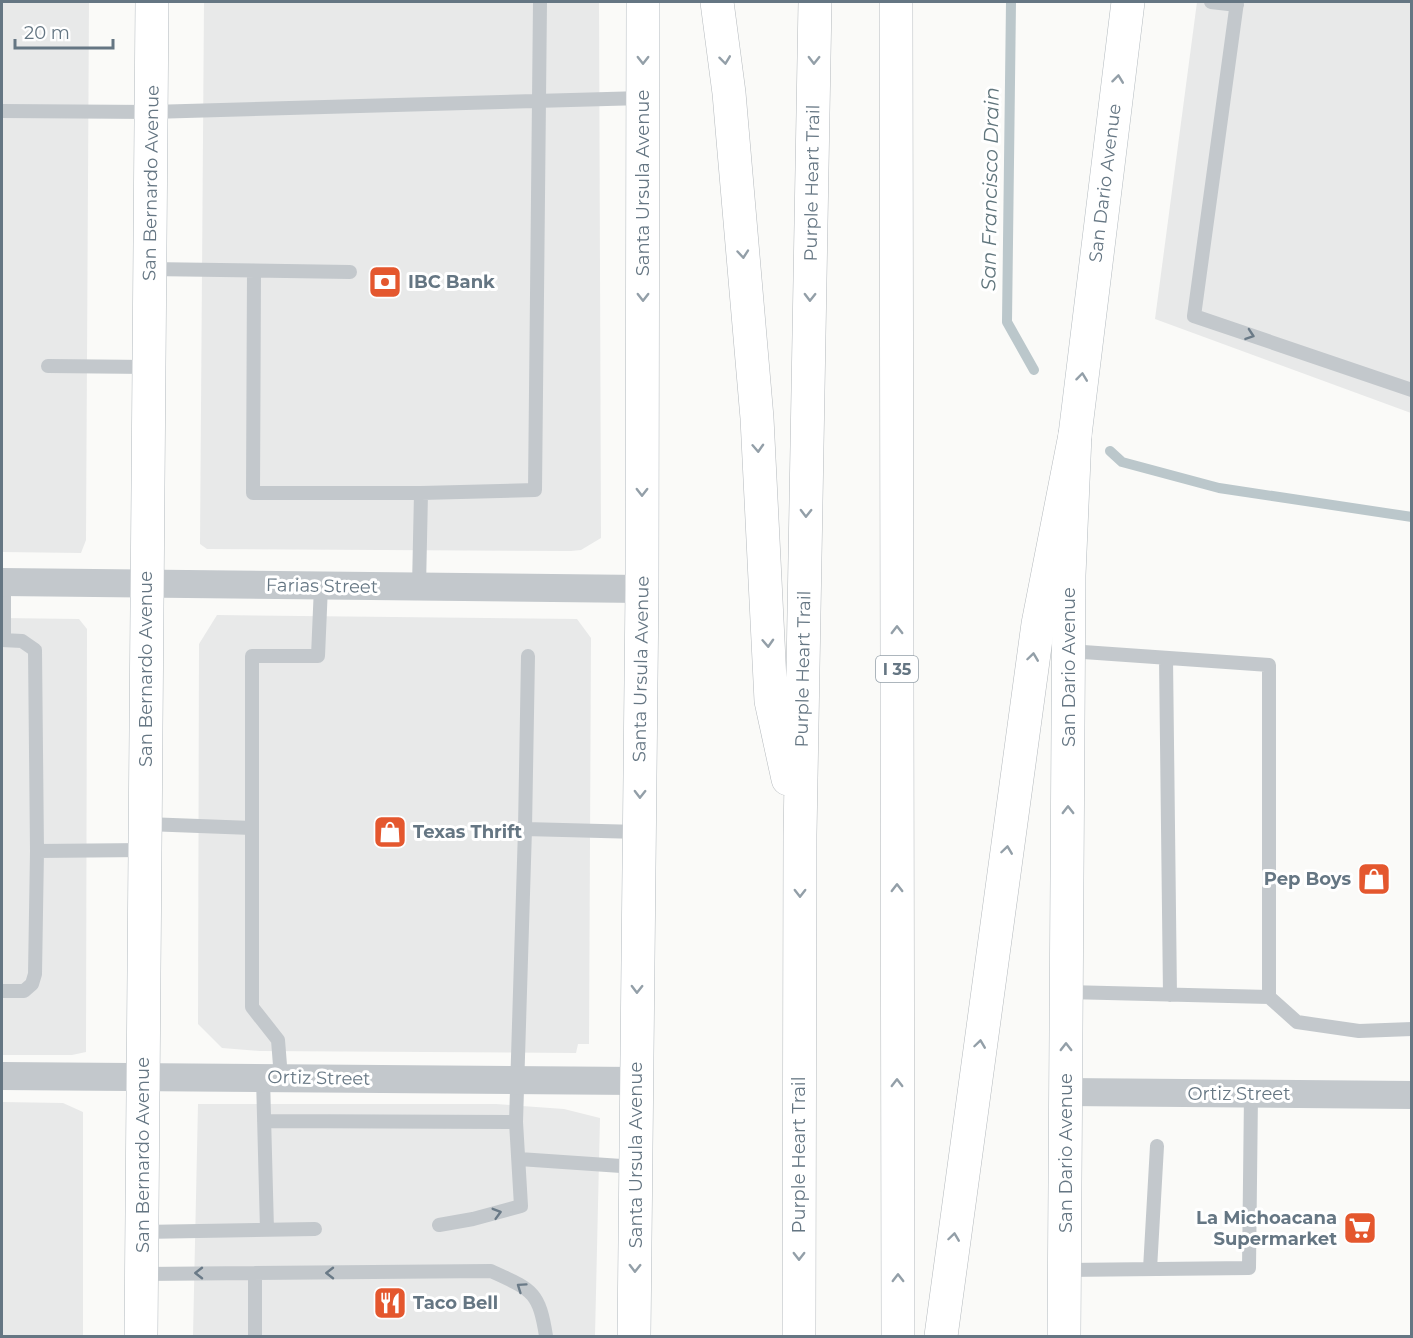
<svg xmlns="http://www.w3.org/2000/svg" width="1413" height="1338" viewBox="0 0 1413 1338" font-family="Montserrat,sans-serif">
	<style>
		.built { fill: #e8e9e9 }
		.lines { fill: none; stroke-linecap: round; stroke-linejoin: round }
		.stream { stroke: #bbc7cb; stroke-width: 10 }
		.secondary-casing { stroke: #b3babf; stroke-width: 34 }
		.highway-casing { stroke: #b4b9bd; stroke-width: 34 }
		.lane { stroke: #c3c8cc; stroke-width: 14 }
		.street { stroke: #c3c8cc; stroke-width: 28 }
		.secondary { stroke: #fff; stroke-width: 33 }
		.highway { stroke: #fff; stroke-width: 33 }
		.oneway { stroke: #939fa8 }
		.oneway2 { stroke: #6a7a87 }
		.labels { text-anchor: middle; stroke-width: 6; stroke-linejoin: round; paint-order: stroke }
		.shield { fill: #fff; stroke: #939fa8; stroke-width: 1.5 }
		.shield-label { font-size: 16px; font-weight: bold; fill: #657683 }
		.street-label { font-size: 18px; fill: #657683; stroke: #fff }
		.poi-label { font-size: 18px; font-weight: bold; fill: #657683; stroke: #fff; text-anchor: start }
		.water-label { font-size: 20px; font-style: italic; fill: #60757c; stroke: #fff }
	</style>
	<rect width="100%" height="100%" fill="#fafaf8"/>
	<!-- built -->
	<path class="built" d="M 2,2 L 89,2 L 86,540 L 81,553 L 2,552 Z
		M 204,2 L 599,2 L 601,538 L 581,550 L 571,551 L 207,549 L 200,544 Z
		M 1197,2 L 1411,2 L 1411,413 L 1155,319 Z
		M 217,615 L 577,619 L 591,638 L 589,1044 L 578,1044 L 576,1053 L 260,1051 L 222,1048 L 198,1024 L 199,644 Z
		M 2,618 L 79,619 L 87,629 L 86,1052 L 72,1055 L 2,1055 Z
		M 2,1102 L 63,1103 L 83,1112 L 83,1336 L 2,1336 Z
		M 198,1104 L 496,1104 L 564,1109 L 600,1118 L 595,1336 L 193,1336 Z"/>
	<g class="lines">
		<!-- stream -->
		<path class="stream" d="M 1011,2 L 1007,322 L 1034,370
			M 1110,451 L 1122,462 L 1219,488 L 1412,517"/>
		<defs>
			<path id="secondary" d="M 141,1336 L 152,2
				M 634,1336 L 642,589 L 643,2
				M 1064,1336 L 1069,575 L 1075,435 L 1128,2"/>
			<path id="highway" d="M 717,2 L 729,93 L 757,418 L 771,701 L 788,779
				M 896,2 L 898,1336
				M 799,1336 L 800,835 L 815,2
				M 941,1336 L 1038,624 L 1075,435"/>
		</defs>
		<!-- secondary casing -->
		<use href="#secondary" class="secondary-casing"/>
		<!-- highway casing -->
		<use href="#highway" class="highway-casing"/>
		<!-- lane -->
		<path class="lane" d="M 1211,2 L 1237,5
			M 1237,2 L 1194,316 L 1412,390
			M 2,111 L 151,112 L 643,98
			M 149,269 L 350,272
			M 254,271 L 253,493 L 421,493 L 535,490 L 540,2
			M 48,366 L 148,367
			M 419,587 L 421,493
			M 2,640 L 22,641 L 35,650 L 37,851 L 145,850
			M 4,640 L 4,582
			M 1166,658 L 1170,995
			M 146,824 L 252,828
			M 525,829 L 528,656
			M 2,991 L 24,991 L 32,984 L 35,974 L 37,851
			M 1067,992 L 1269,997 L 1269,665 L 1069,651
			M 1269,997 L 1297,1022 L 1359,1031 L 1412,1029
			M 263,1078 L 267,1230
			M 281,1078 L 278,1040 L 252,1007 L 252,656 L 318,656 L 321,586
			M 264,1121 L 516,1122
			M 519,1159 L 636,1167
			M 439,1225 L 473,1219 L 521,1206 L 516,1122 L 525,829 L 639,832
			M 142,1232 L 315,1229
			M 1150,1269 L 1157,1146
			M 1065,1270 L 1249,1268 L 1251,1094
			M 142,1274 L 491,1271 C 532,1290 539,1291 546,1336
			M 255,1336 L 255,1273"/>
		<!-- street -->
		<path class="street" d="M 2,582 L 642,589
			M 2,1076 L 636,1081
			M 1066,1092 L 1412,1095"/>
		<!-- secondary -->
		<use href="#secondary" class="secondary"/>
		<!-- highway -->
		<use href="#highway" class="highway"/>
	</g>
	<!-- one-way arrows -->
	<defs><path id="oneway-chevron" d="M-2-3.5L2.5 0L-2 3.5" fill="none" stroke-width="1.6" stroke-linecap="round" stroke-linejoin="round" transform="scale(1.5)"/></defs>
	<g class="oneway">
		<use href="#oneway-chevron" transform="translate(643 60) rotate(90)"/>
		<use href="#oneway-chevron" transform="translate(725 60) rotate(83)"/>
		<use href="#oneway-chevron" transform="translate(814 60) rotate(91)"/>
		<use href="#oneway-chevron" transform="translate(1118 79) rotate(-83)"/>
		<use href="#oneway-chevron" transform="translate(743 254) rotate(85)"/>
		<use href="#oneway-chevron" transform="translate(643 297) rotate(90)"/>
		<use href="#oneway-chevron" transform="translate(810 297) rotate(91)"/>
		<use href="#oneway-chevron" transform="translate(1082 377) rotate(-83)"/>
		<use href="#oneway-chevron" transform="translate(758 448) rotate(87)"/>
		<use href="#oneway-chevron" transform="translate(642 492) rotate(90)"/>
		<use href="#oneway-chevron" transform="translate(806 513) rotate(91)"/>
		<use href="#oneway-chevron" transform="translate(897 630) rotate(-90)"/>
		<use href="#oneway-chevron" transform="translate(768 643) rotate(87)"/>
		<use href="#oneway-chevron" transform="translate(1033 657) rotate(-82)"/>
		<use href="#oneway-chevron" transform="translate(640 794) rotate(91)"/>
		<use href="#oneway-chevron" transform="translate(1068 810) rotate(-90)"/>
		<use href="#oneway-chevron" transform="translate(1007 850) rotate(-82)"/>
		<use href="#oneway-chevron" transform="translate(897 888) rotate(-90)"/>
		<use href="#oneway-chevron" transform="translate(800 893) rotate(90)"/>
		<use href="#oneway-chevron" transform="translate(637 989) rotate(91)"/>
		<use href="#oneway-chevron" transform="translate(980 1044) rotate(-82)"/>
		<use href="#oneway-chevron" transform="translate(1066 1047) rotate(-90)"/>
		<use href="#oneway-chevron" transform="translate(897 1083) rotate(-90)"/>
		<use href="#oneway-chevron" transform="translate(954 1237) rotate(-82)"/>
		<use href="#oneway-chevron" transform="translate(799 1256) rotate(90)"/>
		<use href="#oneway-chevron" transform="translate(635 1268) rotate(91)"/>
		<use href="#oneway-chevron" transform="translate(898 1278) rotate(-90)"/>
	</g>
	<g class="oneway2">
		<use href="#oneway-chevron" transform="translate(1250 335) rotate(19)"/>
		<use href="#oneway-chevron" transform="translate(497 1213) rotate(-16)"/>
		<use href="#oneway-chevron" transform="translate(199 1273) rotate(180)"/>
		<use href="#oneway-chevron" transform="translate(330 1273) rotate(180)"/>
		<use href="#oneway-chevron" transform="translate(521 1287) rotate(-145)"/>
	</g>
	<!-- icons -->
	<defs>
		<symbol id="bank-square" viewBox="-11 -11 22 22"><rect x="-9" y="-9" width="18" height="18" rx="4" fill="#e4572e" stroke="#fff"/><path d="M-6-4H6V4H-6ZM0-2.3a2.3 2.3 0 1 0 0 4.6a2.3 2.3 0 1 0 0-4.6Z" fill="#fff"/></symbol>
		<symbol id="shop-square" viewBox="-11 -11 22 22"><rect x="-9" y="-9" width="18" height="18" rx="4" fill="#e4572e" stroke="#fff"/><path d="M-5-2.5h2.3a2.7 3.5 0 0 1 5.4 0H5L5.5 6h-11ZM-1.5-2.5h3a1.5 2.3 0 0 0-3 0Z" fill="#fff"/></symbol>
		<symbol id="supermarket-square" viewBox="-11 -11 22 22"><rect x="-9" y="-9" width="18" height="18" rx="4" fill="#e4572e" stroke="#fff"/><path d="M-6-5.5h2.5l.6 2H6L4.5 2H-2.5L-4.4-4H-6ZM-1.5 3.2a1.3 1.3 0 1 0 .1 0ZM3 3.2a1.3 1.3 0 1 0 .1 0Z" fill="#fff"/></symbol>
		<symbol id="restaurant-square" viewBox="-11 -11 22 22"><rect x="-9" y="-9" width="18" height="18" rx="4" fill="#e4572e" stroke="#fff"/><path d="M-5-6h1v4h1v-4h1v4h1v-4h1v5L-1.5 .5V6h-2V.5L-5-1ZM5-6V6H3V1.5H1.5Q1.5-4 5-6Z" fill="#fff"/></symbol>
	</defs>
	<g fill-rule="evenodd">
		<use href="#bank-square" x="366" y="263" width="38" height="38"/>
		<use href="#shop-square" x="371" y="813" width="38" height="38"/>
		<use href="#shop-square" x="1355" y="860" width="38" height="38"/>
		<use href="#supermarket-square" x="1341" y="1209" width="38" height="38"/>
		<use href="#restaurant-square" x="371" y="1284" width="38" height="38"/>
	</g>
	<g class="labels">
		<!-- shield labels -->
		<rect class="shield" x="876" y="656" width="42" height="26" rx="4.5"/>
		<g class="shield-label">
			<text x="897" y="675">I 35</text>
		</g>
		<!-- street labels -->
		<g class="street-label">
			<text transform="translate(151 183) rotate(-89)" y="6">San Bernardo Avenue</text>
			<text transform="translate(643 183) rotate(-90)" y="6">Santa Ursula Avenue</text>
			<text transform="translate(812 183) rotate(-89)" y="6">Purple Heart Trail</text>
			<text transform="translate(1105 183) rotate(-83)" y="6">San Dario Avenue</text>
			<text transform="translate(322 586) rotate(1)" y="6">Farias Street</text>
			<text transform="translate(1069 667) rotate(-90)" y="6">San Dario Avenue</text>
			<text transform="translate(146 669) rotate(-90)" y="6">San Bernardo Avenue</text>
			<text transform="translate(641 669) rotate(-89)" y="6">Santa Ursula Avenue</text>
			<text transform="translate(803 669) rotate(-89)" y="6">Purple Heart Trail</text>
			<text transform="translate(319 1078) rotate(1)" y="6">Ortiz Street</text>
			<text x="1239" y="1100">Ortiz Street</text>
			<text transform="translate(1066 1153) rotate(-90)" y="6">San Dario Avenue</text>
			<text transform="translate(143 1155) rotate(-90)" y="6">San Bernardo Avenue</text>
			<text transform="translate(636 1155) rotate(-90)" y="6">Santa Ursula Avenue</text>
			<text transform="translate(799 1155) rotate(-90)" y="6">Purple Heart Trail</text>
		</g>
		<!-- poi labels -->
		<g class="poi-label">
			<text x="408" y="288">IBC Bank</text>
			<text x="413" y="838">Texas Thrift</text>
			<text x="1351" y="885" text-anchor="end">Pep Boys</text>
			<text x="1337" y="1224" text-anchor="end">La Michoacana<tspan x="1337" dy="21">Supermarket</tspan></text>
			<text x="413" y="1309">Taco Bell</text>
		</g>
		<!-- water labels -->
		<g class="water-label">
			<text transform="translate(990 189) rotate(-89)" y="7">San Francisco Drain</text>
		</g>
	</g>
	<!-- border -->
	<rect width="1413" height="1338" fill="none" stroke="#657683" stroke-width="6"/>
	<!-- scale -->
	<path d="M15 39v9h98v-9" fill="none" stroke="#657683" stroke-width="3"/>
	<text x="24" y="39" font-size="18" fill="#657683" stroke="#ffffff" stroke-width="4.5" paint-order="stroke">20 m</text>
</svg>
